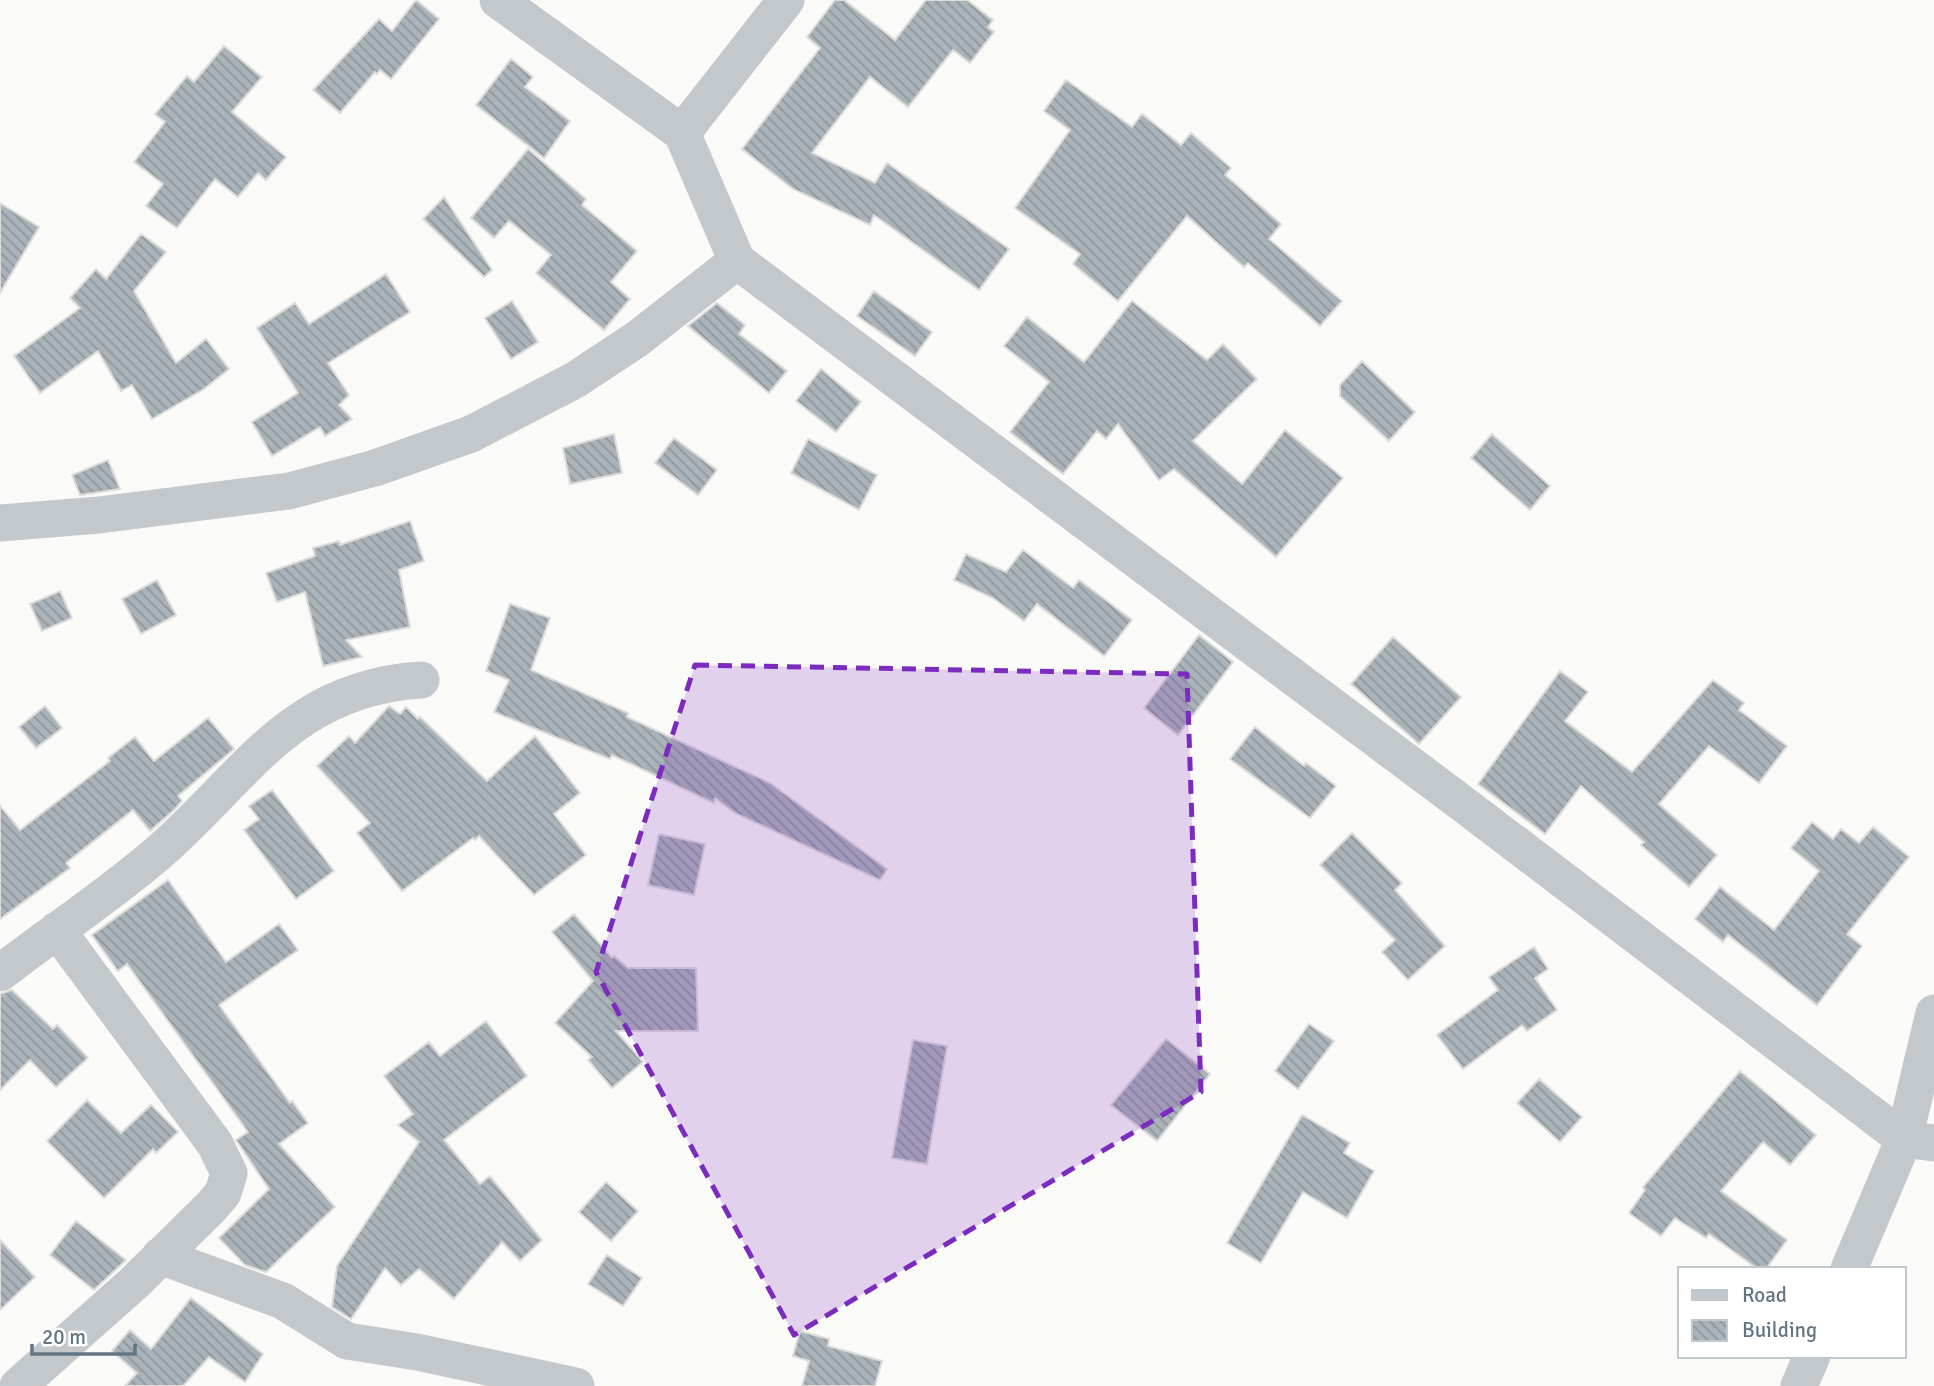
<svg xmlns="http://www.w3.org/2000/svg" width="1934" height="1386" viewBox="0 0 1934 1386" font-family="Signika,sans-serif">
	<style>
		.building { fill: url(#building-back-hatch); stroke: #dcdcda; stroke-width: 2 }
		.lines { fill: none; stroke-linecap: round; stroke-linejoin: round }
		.minor { stroke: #c3c8cc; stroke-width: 37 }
		.marked { fill: #7b2cbf; fill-opacity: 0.2; stroke: #7b2cbf; stroke-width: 5; stroke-dasharray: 14 9; stroke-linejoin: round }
	</style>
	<defs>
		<pattern id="building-back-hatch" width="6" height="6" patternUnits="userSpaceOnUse" patternTransform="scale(1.75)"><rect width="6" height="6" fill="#aab3b9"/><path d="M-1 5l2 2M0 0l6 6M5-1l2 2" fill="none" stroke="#8e969c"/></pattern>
	</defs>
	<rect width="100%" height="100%" fill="#fafaf8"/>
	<!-- building -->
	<path class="building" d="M 416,0 L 439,19 L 391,79 L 380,70 L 377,74 L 375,72 L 340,113 L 313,90 L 379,19 L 392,31 Z
		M 835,0 L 844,0 L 895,40 L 926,0 L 967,0 L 993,20 L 988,27 L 994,32 L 970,63 L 953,50 L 908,107 L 870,77 L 812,153 L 875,183 L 887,163 L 1009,249 L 979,290 L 874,215 L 870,225 L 793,189 L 742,149 L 820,48 L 807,37 Z
		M 224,46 L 262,77 L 232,112 L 286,157 L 266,180 L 258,173 L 238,197 L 215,179 L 177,228 L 146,206 L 163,184 L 134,162 L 165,122 L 155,114 L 187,76 L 194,82 Z
		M 511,59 L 533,77 L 525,87 L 570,121 L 544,158 L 476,105 Z
		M 1066,80 L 1132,127 L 1142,114 L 1181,145 L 1191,133 L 1231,168 L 1225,175 L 1281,224 L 1269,239 L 1342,301 L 1320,326 L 1248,263 L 1244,267 L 1187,216 L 1118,301 L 1073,264 L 1080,254 L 1015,208 L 1070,130 L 1044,111 Z
		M 528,149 L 586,199 L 582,205 L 637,251 L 611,282 L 630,299 L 604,330 L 536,273 L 551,255 L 509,221 L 494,238 L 471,218 Z
		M 444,197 L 492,270 L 484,277 L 423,219 Z
		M 0,203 L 39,227 L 0,293 Z
		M 141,234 L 166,252 L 134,291 L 176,363 L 206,339 L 229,369 L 204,389 L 152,419 L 132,385 L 121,391 L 98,351 L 40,393 L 14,356 L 80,308 L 70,298 L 96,269 L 106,279 Z
		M 386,274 L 410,312 L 328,363 L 349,395 L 339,405 L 352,419 L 325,436 L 320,427 L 272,456 L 252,422 L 298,393 L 257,328 L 295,303 L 309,324 Z
		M 874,291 L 932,332 L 915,356 L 857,316 Z
		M 512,301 L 538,342 L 511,359 L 485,318 Z
		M 1132,301 L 1207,360 L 1223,344 L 1257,379 L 1193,441 L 1242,484 L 1285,430 L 1343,478 L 1276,557 L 1174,469 L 1159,480 L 1118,424 L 1106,439 L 1097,431 L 1063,474 L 1010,432 L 1049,382 L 1004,346 L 1027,317 L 1084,362 Z
		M 717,303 L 745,325 L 739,334 L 787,371 L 769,393 L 688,326 Z
		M 1362,361 L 1415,412 L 1389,441 L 1340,396 L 1340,385 Z
		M 821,369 L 861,402 L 836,432 L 796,401 Z
		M 614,434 L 622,473 L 570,484 L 563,448 Z
		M 1492,434 L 1550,486 L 1530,510 L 1471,458 Z
		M 674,438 L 717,470 L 698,495 L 655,463 Z
		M 808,439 L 877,475 L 859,510 L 791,473 Z
		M 108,460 L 120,489 L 80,495 L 72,475 Z
		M 410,521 L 424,561 L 399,570 L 410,627 L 346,640 L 362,657 L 323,666 L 305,592 L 277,602 L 266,573 L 315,556 L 313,548 L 339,541 L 340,545 Z
		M 1023,550 L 1073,588 L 1079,580 L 1132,620 L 1104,656 L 1037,604 L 1024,621 L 993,598 L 954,580 L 966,554 L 1006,572 Z
		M 157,580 L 176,615 L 141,634 L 122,599 Z
		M 60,591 L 72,618 L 42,631 L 30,604 Z
		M 510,604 L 550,618 L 531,670 L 628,713 L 627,717 L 770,783 L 887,869 L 880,880 L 735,813 L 715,798 L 714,803 L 612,755 L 610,759 L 494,712 L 509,680 L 486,671 Z
		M 1199,635 L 1233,662 L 1178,735 L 1144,708 Z
		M 1393,637 L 1461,697 L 1419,744 L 1351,684 Z
		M 1560,671 L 1588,692 L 1565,721 L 1632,772 L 1713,680 L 1744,703 L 1739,710 L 1787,746 L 1759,783 L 1709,746 L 1659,804 L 1717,855 L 1689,887 L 1641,845 L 1644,842 L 1581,786 L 1545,834 L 1478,784 Z
		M 45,706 L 62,728 L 36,748 L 19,727 Z
		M 389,706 L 400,714 L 406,707 L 418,719 L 420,717 L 487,781 L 535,736 L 580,793 L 554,814 L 586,855 L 534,895 L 479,836 L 475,840 L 473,838 L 402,891 L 357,833 L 370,823 L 317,766 L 349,736 L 355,743 Z
		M 208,718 L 234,749 L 178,796 L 182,801 L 174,810 L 150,831 L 133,810 L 66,863 L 70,868 L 0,919 L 0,806 L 20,830 L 110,761 L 108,758 L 135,737 L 154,761 Z
		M 1255,727 L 1304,766 L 1306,763 L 1336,786 L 1310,818 L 1230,759 Z
		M 272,790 L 334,871 L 296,899 L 244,830 L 259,819 L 249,806 Z
		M 1812,822 L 1833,839 L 1841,829 L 1859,843 L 1873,827 L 1909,857 L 1847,934 L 1862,946 L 1817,1005 L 1728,935 L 1723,942 L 1695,919 L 1720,887 L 1774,930 L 1819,871 L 1791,848 Z
		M 1352,833 L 1402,883 L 1395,890 L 1445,946 L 1408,980 L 1382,952 L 1395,940 L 1320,865 Z
		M 659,834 L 705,844 L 694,895 L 648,885 Z
		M 168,880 L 226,962 L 279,924 L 298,950 L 219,1005 L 290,1103 L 292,1101 L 308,1123 L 279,1144 L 335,1207 L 266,1272 L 245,1265 L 219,1238 L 269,1189 L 236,1140 L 248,1132 L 127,964 L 118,971 L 92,935 Z
		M 574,914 L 612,958 L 614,956 L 628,968 L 696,968 L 698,1031 L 616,1031 L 643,1062 L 612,1088 L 588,1060 L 592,1057 L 555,1023 L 593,981 L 552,932 Z
		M 1534,947 L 1548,969 L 1535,978 L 1557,1010 L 1527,1031 L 1522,1025 L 1463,1069 L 1437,1035 L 1498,990 L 1489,977 Z
		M 12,990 L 53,1029 L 57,1025 L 88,1058 L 56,1087 L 30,1060 L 0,1090 L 0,994 Z
		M 486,1021 L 527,1076 L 444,1140 L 480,1184 L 490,1176 L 542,1240 L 520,1261 L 502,1242 L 454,1299 L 419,1269 L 401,1285 L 385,1268 L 351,1319 L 332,1307 L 337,1266 L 419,1142 L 398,1125 L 413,1114 L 384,1076 L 429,1042 L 440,1056 Z
		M 1309,1024 L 1334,1041 L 1298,1089 L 1275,1071 Z
		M 1166,1039 L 1210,1074 L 1157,1141 L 1111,1105 Z
		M 913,1040 L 947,1046 L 927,1164 L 892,1158 Z
		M 1740,1071 L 1816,1135 L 1790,1165 L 1763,1142 L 1721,1191 L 1787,1240 L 1766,1269 L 1758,1269 L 1709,1234 L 1706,1238 L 1675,1218 L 1661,1236 L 1629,1213 L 1645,1190 L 1643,1187 Z
		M 1539,1079 L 1582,1117 L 1560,1142 L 1517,1103 Z
		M 87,1100 L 121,1133 L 151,1105 L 178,1132 L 156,1153 L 153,1149 L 104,1198 L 47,1141 Z
		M 1302,1115 L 1350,1143 L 1344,1153 L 1374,1171 L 1347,1218 L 1303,1192 L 1261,1263 L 1227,1243 Z
		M 606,1182 L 638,1211 L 611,1241 L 579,1212 Z
		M 76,1221 L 126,1260 L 94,1290 L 50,1255 Z
		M 0,1240 L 35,1277 L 0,1310 Z
		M 607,1255 L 642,1278 L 623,1306 L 588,1284 Z
		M 191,1298 L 263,1354 L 245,1382 L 209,1357 L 183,1386 L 125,1386 L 137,1373 L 112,1351 L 130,1330 L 151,1349 Z
		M 800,1331 L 829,1339 L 828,1346 L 882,1361 L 875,1386 L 802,1386 L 809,1361 L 793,1356 Z"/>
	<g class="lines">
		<!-- minor -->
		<path class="minor" d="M 498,0 L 682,133 L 737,261 L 1463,804 L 1904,1139 L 1934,1143
			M 682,133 L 786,0
			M 0,523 L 99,515 L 289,491 L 375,468 L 471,434 L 575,380 L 637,339 L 737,261
			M 0,973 C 52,933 108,896 157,854 C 246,777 290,688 421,680
			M 160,1256 L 283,1301 L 347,1341 L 417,1352 L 576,1386
			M 1849,1269 L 1904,1139 L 1934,1013
			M 18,1386 L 134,1283 L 211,1207 L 223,1193 L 229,1173 L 215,1144 L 57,930
			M 1799,1386 L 1812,1356"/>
	</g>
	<!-- marked area -->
	<path class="marked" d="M 695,665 L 1187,674 L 1201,1092 L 794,1335 L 596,972 Z"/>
	<!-- legend -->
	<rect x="1678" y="1267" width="228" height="91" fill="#ffffff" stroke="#c1c8cd" stroke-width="2"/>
	<rect x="1692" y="1290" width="35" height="10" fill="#c3c8cc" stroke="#c1c8cd" stroke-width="2"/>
	<text x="1742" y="1302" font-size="21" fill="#657683">Road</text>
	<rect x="1692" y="1320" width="35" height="21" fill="url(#building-back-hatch)" stroke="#c1c8cd" stroke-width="2"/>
	<text x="1742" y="1337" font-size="21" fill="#657683">Building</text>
	<!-- scale -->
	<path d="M32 1344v10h103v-10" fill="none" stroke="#657683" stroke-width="3.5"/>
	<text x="42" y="1344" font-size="21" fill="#657683" stroke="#ffffff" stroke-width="5" paint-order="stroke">20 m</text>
</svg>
